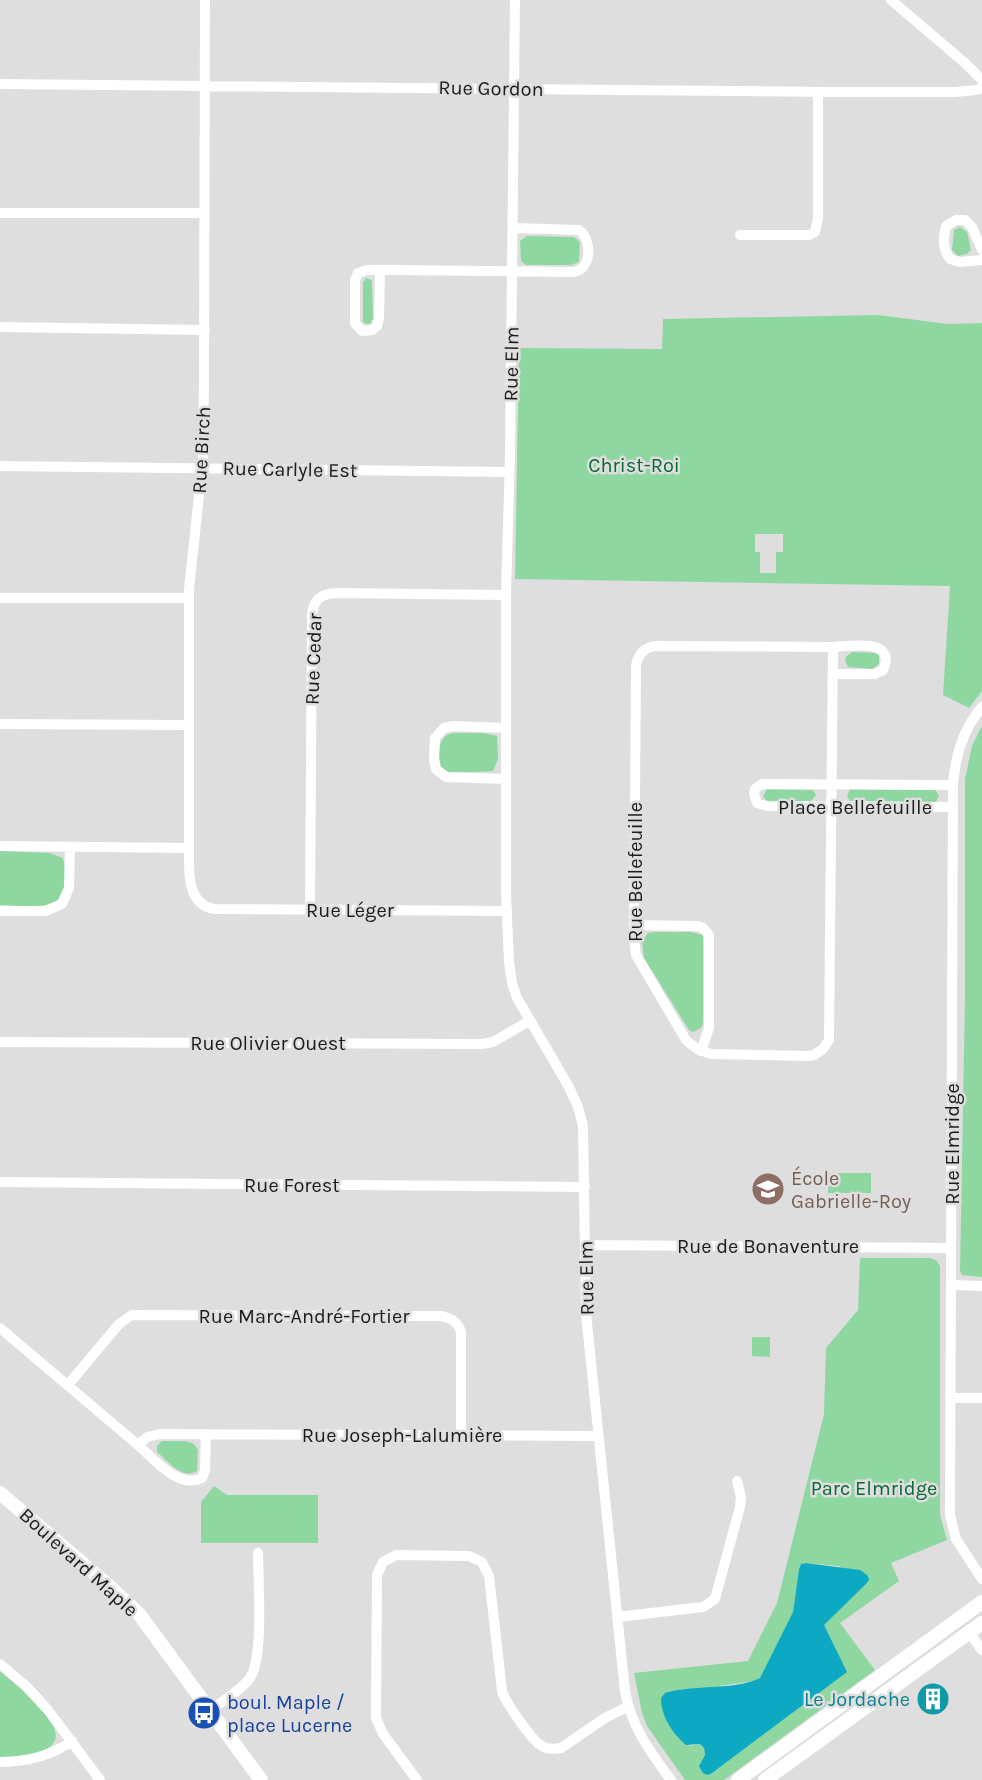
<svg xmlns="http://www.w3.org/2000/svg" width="982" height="1780" viewBox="0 0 982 1780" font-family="Karla,sans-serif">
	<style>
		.green { fill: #8ed7a1; fill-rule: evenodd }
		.water { fill: #0da8c2 }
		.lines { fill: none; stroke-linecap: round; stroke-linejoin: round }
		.minor { stroke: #fff; stroke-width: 10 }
		.tertiary { stroke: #fff; stroke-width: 14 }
		.labels { text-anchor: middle; stroke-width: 5; stroke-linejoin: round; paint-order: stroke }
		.street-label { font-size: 20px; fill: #1c1c1d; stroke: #dededf }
		.park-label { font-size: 20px; fill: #086933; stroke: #dededf }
		.education-label { font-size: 20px; fill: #785e54; stroke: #dededf; text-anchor: start }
		.culture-label { font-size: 20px; fill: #0d838f; stroke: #dededf; text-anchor: end }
		.transit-label { font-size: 20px; fill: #164399; stroke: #dededf; text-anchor: start }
	</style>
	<rect width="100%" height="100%" fill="#dededf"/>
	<!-- green -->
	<path class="green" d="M 960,227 L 967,232 L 971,250 L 967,254 L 958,256 L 952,250 L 954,230 Z
		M 527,236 L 574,237 L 580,242 L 579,262 L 571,265 L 526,265 L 521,261 L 520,241 Z
		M 366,278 L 372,280 L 372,283 L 373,319 L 369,324 L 364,323 L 363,321 L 363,282 Z
		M 878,315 L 948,324 L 982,323 L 982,691 L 969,708 L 943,695 L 950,586 L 515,579 L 519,348 L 662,349 L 663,319 ZM 755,534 L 783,534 L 783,552 L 776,552 L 776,573 L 760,573 L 760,552 L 755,552 Z
		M 852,652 L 875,653 L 879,655 L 879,664 L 872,669 L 848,667 L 845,661 L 846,657 Z
		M 982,726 L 982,1277 L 962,1275 L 960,1271 L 965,998 L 965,779 L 972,746 Z
		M 452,733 L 483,733 L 497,736 L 498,759 L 493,771 L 450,773 L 441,767 C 438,755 437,737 452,733 Z
		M 767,789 L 813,790 L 816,795 L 811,801 L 767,802 L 763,796 Z
		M 850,789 L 935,790 L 939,795 L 936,802 L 850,801 L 847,796 Z
		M 0,851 L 50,853 L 63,858 C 76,915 39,906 0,905 Z
		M 655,932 L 691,932 L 703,935 L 703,1023 L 701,1028 L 693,1032 L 689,1030 L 644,958 L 642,942 L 648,933 Z
		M 828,1173 L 871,1173 L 871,1193 L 828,1193 Z
		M 860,1258 L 930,1258 L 937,1261 L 940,1266 L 940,1515 L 947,1540 L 891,1563 L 899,1581 L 840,1623 L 875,1670 L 724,1780 L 685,1780 L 647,1726 L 642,1713 L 634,1673 L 748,1661 L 777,1603 L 824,1414 L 826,1348 L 858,1310 ZM 806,1563 L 839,1566 L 867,1583 L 823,1625 L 699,1766 L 705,1755 L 704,1748 L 700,1744 L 689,1746 L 719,1686 L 754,1681 L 760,1678 L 793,1612 L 799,1569 L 801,1564 Z
		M 752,1337 L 770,1337 L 770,1357 L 752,1356 Z
		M 162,1441 L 186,1441 L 194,1444 L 198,1450 L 197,1471 C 182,1480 168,1461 157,1452 L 157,1446 Z
		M 214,1486 L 227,1495 L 318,1495 L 318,1543 L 201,1543 L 201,1502 Z
		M 0,1671 C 42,1707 101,1755 0,1757 Z"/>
	<!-- water -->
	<path class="water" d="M 806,1563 L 860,1570 L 867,1575 L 869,1579 L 867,1583 L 824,1625 L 847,1672 L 712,1773 L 708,1775 L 703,1773 L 699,1766 L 705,1755 L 704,1748 L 700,1744 L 686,1745 C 672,1733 661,1716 661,1698 L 665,1693 C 694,1684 733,1691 760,1678 L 793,1612 L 799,1569 L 801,1564 Z"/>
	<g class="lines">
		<!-- minor -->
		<path class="minor" d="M 205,0 L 204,380 L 203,458 L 189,589 L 189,862 C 189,881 191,905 214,909 L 507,911
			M 515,0 L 510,455 L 506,595 L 506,893 L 509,962 L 512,983 L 517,998 L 569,1087 L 578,1107 L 583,1126 L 586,1314 L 625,1691 C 631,1726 650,1752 671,1780
			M 891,0 L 965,63 L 982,80
			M 0,84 L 829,92 L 955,92 L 976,90 L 982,88
			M 0,213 L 204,213
			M 740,235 L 809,235 L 815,232 L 818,218 L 818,92
			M 982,250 L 972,227 L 965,220 L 956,220 L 946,226 C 943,237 943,250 950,259 L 960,262 L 982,260
			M 380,270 L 379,318 L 377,326 L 372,330 L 362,331 L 355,323 L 355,280 L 358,273 L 367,270 L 394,270 L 571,272 C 592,272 593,240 579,230 L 513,228
			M 0,327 L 205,330
			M 0,466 L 509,472
			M 0,598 L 188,598
			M 655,646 L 833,647 L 829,1034 L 829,1040 L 823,1049 L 814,1055 L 808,1056 L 711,1054 L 697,1049 L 686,1040 L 636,955 L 634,939 L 636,666 C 638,655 643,648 655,646 Z
			M 833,674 L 875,674 L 883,670 C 898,638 850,646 833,647
			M 982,707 C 963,729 955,756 953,785 L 950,1515 L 956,1539 L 982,1579
			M 0,724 L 188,725
			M 506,728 L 453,726 L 444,728 L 435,738 L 434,759 L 436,769 L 446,777 L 506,779
			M 953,785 L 762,784 L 755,789 L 754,794 L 757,803 L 767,806 L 953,807
			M 0,846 L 189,848
			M 310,910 L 312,616 C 313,600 320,594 336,593 L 506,595
			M 0,911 L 46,911 L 62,904 L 69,888 L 70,847
			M 634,925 L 698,926 L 703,928 L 709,935 L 709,1028 L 701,1051
			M 0,1042 L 482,1044 L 493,1042 L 529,1021
			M 0,1182 L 585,1187
			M 585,1245 L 951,1248
			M 951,1285 L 982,1286
			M 0,1328 L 138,1445 L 147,1437 L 160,1434 L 598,1436
			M 68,1385 L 119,1324 L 132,1315 L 441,1316 C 451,1318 458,1322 461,1332 L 461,1436
			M 950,1398 L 982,1398
			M 138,1445 C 155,1460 178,1489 202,1478 L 205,1470 L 206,1434
			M 617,1617 L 703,1607 L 715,1599 L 740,1507 L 741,1497 L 737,1481
			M 969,1632 L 982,1650
			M 0,1664 L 26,1686 L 48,1710 L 100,1780
			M 210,1710 C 223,1701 240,1691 250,1678 C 264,1658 258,1580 258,1553
			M 0,1762 C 26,1762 51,1756 72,1741
			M 417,1780 L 383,1734 L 376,1718 L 377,1575 L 383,1562 L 396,1555 L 469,1556 L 482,1562 L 489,1576 L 502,1691 C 505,1702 533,1742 542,1746 C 548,1750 555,1749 561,1748 L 605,1718 L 627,1707"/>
		<!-- tertiary -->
		<path class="tertiary" d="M 0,1493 L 108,1585 L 139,1614 L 261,1780
			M 738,1780 L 982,1602
			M 765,1780 L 982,1623"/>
	</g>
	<!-- icons -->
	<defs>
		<symbol id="school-disc" viewBox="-11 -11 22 22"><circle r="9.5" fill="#8d6e63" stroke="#dededf"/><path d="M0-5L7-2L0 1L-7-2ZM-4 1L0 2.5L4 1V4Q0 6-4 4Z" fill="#fff"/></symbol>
		<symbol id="building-disc" viewBox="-11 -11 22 22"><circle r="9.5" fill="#0f9aa8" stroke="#dededf"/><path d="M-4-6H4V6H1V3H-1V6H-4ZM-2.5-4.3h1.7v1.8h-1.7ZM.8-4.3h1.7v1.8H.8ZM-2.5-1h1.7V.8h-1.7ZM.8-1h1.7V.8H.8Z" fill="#fff"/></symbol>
		<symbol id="bus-disc" viewBox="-11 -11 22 22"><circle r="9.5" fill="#1a4fb4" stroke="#dededf"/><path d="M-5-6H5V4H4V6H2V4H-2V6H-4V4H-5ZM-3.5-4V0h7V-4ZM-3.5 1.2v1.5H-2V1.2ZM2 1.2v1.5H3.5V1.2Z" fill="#fff"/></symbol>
	</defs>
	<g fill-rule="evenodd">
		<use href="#school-disc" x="749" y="1170" width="38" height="38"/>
		<use href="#building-disc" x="914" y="1680" width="38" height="38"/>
		<use href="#bus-disc" x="185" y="1694" width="38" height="38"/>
	</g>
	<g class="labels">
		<!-- street labels -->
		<g class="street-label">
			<text transform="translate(491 88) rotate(1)" y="7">Rue Gordon</text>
			<text transform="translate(511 364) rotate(-89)" y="7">Rue Elm</text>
			<text transform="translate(201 450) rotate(-87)" y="7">Rue Birch</text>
			<text transform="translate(290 469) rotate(1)" y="7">Rue Carlyle Est</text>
			<text transform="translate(313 659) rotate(-88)" y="7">Rue Cedar</text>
			<text x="855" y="814">Place Bellefeuille</text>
			<text transform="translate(635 872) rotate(-90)" y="7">Rue Bellefeuille</text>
			<text x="350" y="917">Rue Léger</text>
			<text x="268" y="1050">Rue Olivier Ouest</text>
			<text transform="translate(952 1144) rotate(-90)" y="7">Rue Elmridge</text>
			<text x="292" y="1192">Rue Forest</text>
			<text x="768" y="1253">Rue de Bonaventure</text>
			<text transform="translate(586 1278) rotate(-91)" y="7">Rue Elm</text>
			<text x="304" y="1323">Rue Marc-André-Fortier</text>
			<text x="402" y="1442">Rue Joseph-Lalumière</text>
			<text transform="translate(79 1562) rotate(42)" y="7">Boulevard Maple</text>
		</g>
		<!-- park labels -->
		<g class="park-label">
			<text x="634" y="472">Christ-Roi</text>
			<text x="874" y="1495">Parc Elmridge</text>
		</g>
		<!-- education labels -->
		<g class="education-label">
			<text x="791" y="1185">École<tspan x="791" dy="23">Gabrielle-Roy</tspan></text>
		</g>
		<!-- culture labels -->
		<g class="culture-label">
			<text x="910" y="1706">Le Jordache</text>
		</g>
		<!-- transit labels -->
		<g class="transit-label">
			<text x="227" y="1709">boul. Maple /<tspan x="227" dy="23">place Lucerne</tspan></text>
		</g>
	</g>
</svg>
